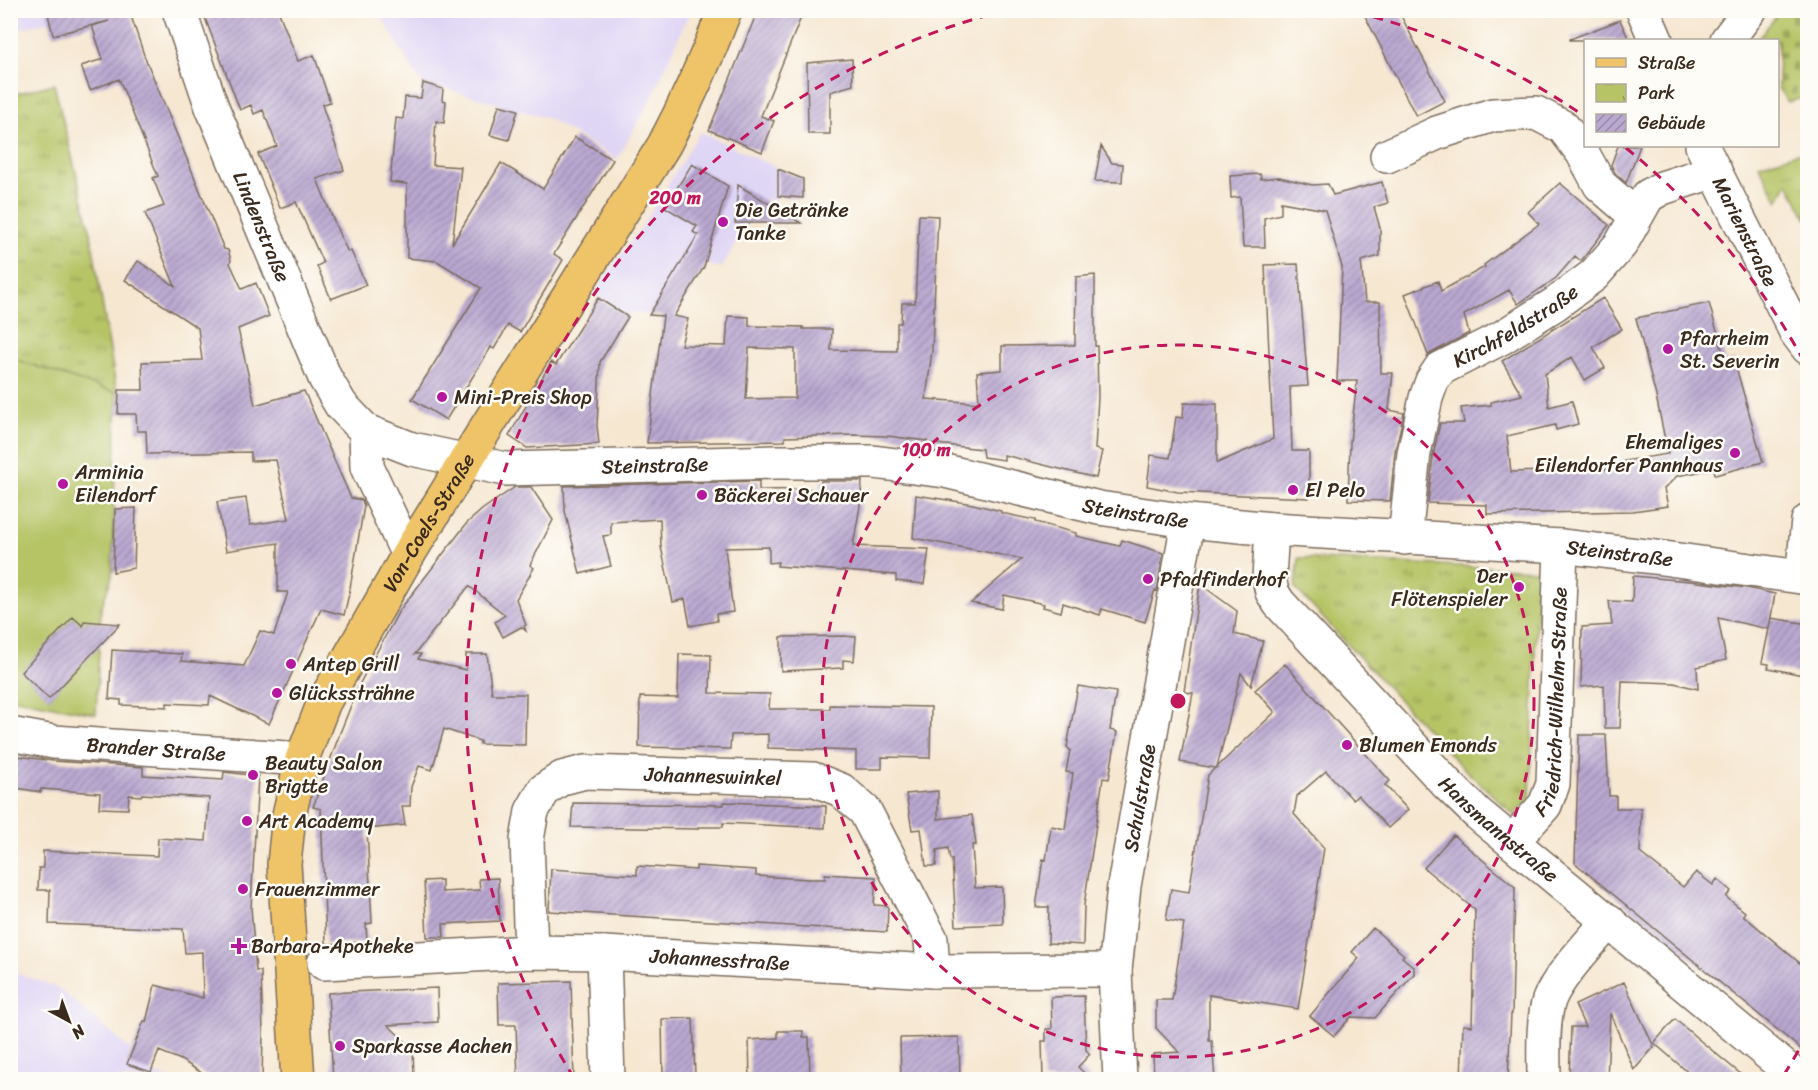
<svg xmlns="http://www.w3.org/2000/svg" width="1818" height="1090" viewBox="0 0 1818 1090" font-family="Sriracha,sans-serif">
	<style>
		.built { fill: #dfd5f5 }
		.grass { fill: #b6c466; stroke: #787742; stroke-width: 1.5 }
		.cemetery { fill: url(#cemetery-stones); stroke: #787742; stroke-width: 1.5 }
		.park { fill: url(#park-tufts); stroke: #787742; stroke-width: 1.5 }
		.building { fill: url(#building-hatch); fill-rule: evenodd }
		.lines { fill: none; stroke-linecap: round; stroke-linejoin: round }
		.minor-casing { stroke: #7c6c5d; stroke-width: 36 }
		.major-casing { stroke: #7c6c5d; stroke-width: 36 }
		.minor { stroke: #fff; stroke-width: 33 }
		.major { stroke: #efc469; stroke-width: 33 }
		.ring { fill: none; stroke: #c2185b; stroke-width: 3; stroke-dasharray: 10 8 }
		.poi-dot { fill: #b5179e; stroke: #fdfcf7; stroke-width: 2 }
		.labels { text-anchor: middle; stroke-width: 5; stroke-linejoin: round; paint-order: stroke }
		.poi-label { font-size: 20px; fill: #3b2a1e; stroke: #fdfcf7; text-anchor: start }
		.street-label { font-size: 20px; fill: #3b2a1e; stroke: #fdfcf7 }
		.centre { fill: #c2185b; stroke: #fdfcf7; stroke-width: 3 }
		.ring-label { font-size: 18px; text-anchor: middle; font-weight: bold; fill: #c2185b; stroke: #fdfcf7; stroke-width: 5; stroke-linejoin: round; paint-order: stroke }
	</style>
	<defs>
		<pattern id="cemetery-stones" width="16" height="16" patternUnits="userSpaceOnUse" patternTransform="scale(1.5)"><rect width="16" height="16" fill="#b6c466"/><path d="M2 7V4a2 2 0 0 1 4 0v3zM10 15v-3a2 2 0 0 1 4 0v3z" fill="#959f53"/></pattern>
		<pattern id="park-tufts" width="24" height="20" patternUnits="userSpaceOnUse" patternTransform="scale(1.5)"><rect width="24" height="20" fill="#b6c466"/><path d="M3 7l-1-3M5 7V3M7 7l1-3M15 17l-1-3M17 17v-4M19 17l1-3" fill="none" stroke="#959f53"/></pattern>
		<pattern id="building-hatch" width="6" height="6" patternUnits="userSpaceOnUse" patternTransform="scale(1.5)"><rect width="6" height="6" fill="#baa8d1"/><path d="M-1 1l2-2M0 6l6-6M5 7l2-2" fill="none" stroke="#9889a9"/></pattern>
	</defs>
	<rect width="100%" height="100%" fill="#fdfcf7"/>
	<filter id="ink" filterUnits="userSpaceOnUse"><feTurbulence type="fractalNoise" baseFrequency=".0167" numOctaves="2"/><feDisplacementMap in="SourceGraphic" scale="12" xChannelSelector="R" yChannelSelector="G"/><feConvolveMatrix kernelMatrix="1 2 1 2 8 2 1 2 1" color-interpolation-filters="sRGB"/></filter>
	<filter id="wash" filterUnits="userSpaceOnUse"><feTurbulence type="fractalNoise" baseFrequency=".008" numOctaves="4" result="noise"/><feDisplacementMap in="SourceGraphic" scale="24" xChannelSelector="R" yChannelSelector="G"/><feGaussianBlur stdDeviation="1.35" result="paint"/><feColorMatrix in="noise" values="0 0 0 0 0 0 0 0 0 0 0 0 0 0 0 0 0 1.4 0 .05"/><feComposite in="paint" operator="in"/></filter>
	<g filter="url(#wash)">
		<rect width="100%" height="100%" fill="#f6e7d1"/>
		<!-- built -->
		<path class="built" d="M 11,11 L 90,11 L 11,31 Z
			M 378,11 L 690,11 L 652,98 L 617,159 L 547,118 L 420,81 Z
			M 700,132 L 778,168 L 777,199 L 759,200 L 722,268 L 706,264 L 675,316 L 622,312 L 594,293 L 643,225 Z
			M 11,971 L 58,988 L 131,1050 L 126,1064 L 172,1079 L 11,1079 Z"/>
		<!-- grass -->
		<path class="grass" d="M 11,358 L 117,393 L 112,576 L 101,608 L 96,714 L 11,698 Z"/>
		<!-- cemetery -->
		<path class="cemetery" d="M 1781,10 L 1807,11 L 1807,97 L 1788,102 L 1778,88 L 1778,40 L 1757,40 Z"/>
		<!-- park -->
		<path class="park" d="M 54,84 L 90,229 L 117,393 L 11,358 L 11,95 Z
			M 1807,150 L 1808,150 L 1807,220 L 1788,183 L 1778,201 L 1759,165 Z
			M 1299,558 L 1538,570 L 1530,798 L 1514,815 L 1461,766 L 1295,588 Z"/>
		<g id="blocks">
			<!-- building -->
			<path class="building" d="M 47,10 L 121,10 L 122,16 L 130,13 L 144,55 L 189,164 L 224,249 L 228,250 L 231,260 L 230,263 L 242,289 L 256,283 L 269,316 L 238,329 L 255,405 L 304,391 L 351,498 L 362,500 L 364,506 L 349,594 L 344,615 L 321,609 L 269,724 L 210,696 L 209,705 L 167,703 L 167,707 L 121,705 L 121,700 L 109,699 L 112,650 L 182,654 L 181,661 L 244,666 L 260,631 L 274,635 L 288,592 L 278,592 L 278,543 L 226,551 L 217,502 L 246,498 L 250,525 L 289,519 L 276,460 L 251,461 L 251,452 L 147,454 L 146,431 L 137,431 L 136,414 L 118,414 L 119,390 L 143,390 L 142,362 L 202,360 L 198,328 L 125,280 L 138,261 L 175,286 L 145,213 L 164,206 L 153,178 L 158,176 L 119,79 L 90,90 L 81,66 L 103,59 L 92,26 L 109,21 L 53,35 Z
				M 202,10 L 278,10 L 298,61 L 314,55 L 330,102 L 322,105 L 344,170 L 317,179 L 340,236 L 348,252 L 351,251 L 366,285 L 331,299 L 317,266 L 323,263 L 296,202 L 280,208 L 258,154 L 277,146 L 263,110 L 254,114 L 251,105 L 240,110 Z
				M 758,10 L 804,10 L 761,116 L 774,121 L 762,152 L 709,130 Z
				M 1362,10 L 1398,10 L 1445,101 L 1416,116 Z
				M 1620,20 L 1629,40 L 1570,40 L 1570,39 Z
				M 852,59 L 853,85 L 830,92 L 830,134 L 808,134 L 807,63 Z
				M 423,83 L 443,89 L 442,100 L 446,101 L 444,123 L 436,121 L 433,165 L 461,167 L 452,244 L 501,163 L 543,189 L 575,137 L 613,160 L 554,254 L 563,260 L 520,332 L 508,325 L 494,349 L 491,347 L 446,420 L 412,399 L 481,288 L 437,261 L 407,258 L 407,184 L 390,182 L 396,118 L 403,119 L 405,97 L 421,98 Z
				M 499,105 L 518,110 L 509,140 L 490,135 Z
				M 1101,146 L 1112,163 L 1123,164 L 1122,182 L 1095,181 Z
				M 1618,146 L 1640,146 L 1626,183 L 1615,173 L 1611,165 Z
				M 692,164 L 728,186 L 704,267 L 674,316 L 688,319 L 681,345 L 726,346 L 728,316 L 749,317 L 749,326 L 803,327 L 803,329 L 832,329 L 831,350 L 897,351 L 897,323 L 901,323 L 902,303 L 915,303 L 919,215 L 938,216 L 932,350 L 926,399 L 979,403 L 977,372 L 1002,370 L 1002,346 L 1075,345 L 1076,277 L 1095,275 L 1095,346 L 1097,346 L 1098,397 L 1095,449 L 1102,451 L 1096,478 L 1004,455 L 1004,460 L 983,457 L 982,449 L 927,443 L 927,441 L 887,436 L 854,435 L 785,437 L 785,441 L 647,443 L 663,316 L 649,315 L 698,235 L 693,232 L 697,226 L 665,207 ZM 749,348 L 795,349 L 795,398 L 746,399 Z
				M 778,169 L 803,179 L 803,198 L 778,196 Z
				M 1260,174 L 1261,179 L 1279,177 L 1312,185 L 1328,184 L 1333,195 L 1382,182 L 1388,203 L 1374,207 L 1380,228 L 1380,256 L 1361,261 L 1365,302 L 1380,302 L 1381,373 L 1393,373 L 1389,410 L 1404,413 L 1395,451 L 1390,501 L 1348,500 L 1350,442 L 1357,381 L 1337,381 L 1342,267 L 1325,210 L 1281,202 L 1281,214 L 1264,218 L 1265,247 L 1243,247 L 1240,197 L 1231,198 L 1230,176 Z
				M 1560,183 L 1609,225 L 1581,261 L 1575,256 L 1556,278 L 1518,304 L 1509,290 L 1464,315 L 1469,333 L 1428,355 L 1405,294 L 1438,281 L 1441,291 L 1485,267 L 1484,265 L 1539,224 L 1528,212 Z
				M 738,185 L 801,223 L 735,223 Z
				M 1298,264 L 1308,386 L 1290,387 L 1292,451 L 1309,451 L 1309,498 L 1178,492 L 1147,486 L 1151,455 L 1170,458 L 1176,417 L 1183,418 L 1184,403 L 1217,404 L 1217,463 L 1273,439 L 1265,265 Z
				M 598,298 L 628,317 L 600,362 L 597,426 L 599,444 L 527,448 L 509,436 L 551,362 L 556,365 Z
				M 1603,298 L 1622,329 L 1593,347 L 1605,368 L 1585,380 L 1572,357 L 1545,374 L 1549,407 L 1572,401 L 1578,424 L 1556,430 L 1555,425 L 1507,436 L 1511,472 L 1603,470 L 1625,465 L 1624,461 L 1668,454 L 1656,396 L 1636,318 L 1709,303 L 1726,363 L 1734,360 L 1763,462 L 1715,475 L 1714,469 L 1677,476 L 1664,489 L 1668,506 L 1633,511 L 1487,514 L 1487,505 L 1428,503 L 1433,456 L 1440,423 L 1464,423 L 1461,408 L 1491,405 L 1491,402 L 1522,395 L 1502,361 Z
				M 759,481 L 759,490 L 821,489 L 821,481 L 862,481 L 860,506 L 853,546 L 929,549 L 924,584 L 896,581 L 896,575 L 777,566 L 778,562 L 769,563 L 769,547 L 725,548 L 733,612 L 716,614 L 717,621 L 690,626 L 685,599 L 673,602 L 661,547 L 660,519 L 611,522 L 611,535 L 603,536 L 611,566 L 580,574 L 565,511 L 564,486 Z
				M 515,487 L 531,487 L 553,520 L 530,565 L 534,568 L 516,599 L 526,625 L 524,626 L 526,631 L 521,627 L 503,637 L 495,622 L 505,615 L 469,586 L 415,654 L 421,654 L 418,659 L 466,670 L 466,654 L 487,654 L 492,694 L 526,694 L 525,745 L 480,744 L 480,741 L 444,729 L 432,770 L 419,766 L 411,787 L 410,806 L 402,806 L 405,825 L 367,829 L 372,923 L 366,924 L 367,942 L 326,944 L 321,809 L 313,807 L 340,733 L 360,683 L 399,611 L 467,523 L 483,509 Z
				M 916,495 L 973,504 L 1001,511 L 1001,513 L 1035,520 L 1035,522 L 1076,533 L 1076,536 L 1120,546 L 1122,540 L 1163,553 L 1157,591 L 1155,590 L 1145,622 L 1102,609 L 1100,615 L 1063,603 L 1061,612 L 1043,607 L 1044,604 L 1004,595 L 1002,609 L 971,603 L 1022,559 L 913,538 Z
				M 136,508 L 134,568 L 113,572 L 115,509 Z
				M 1633,576 L 1689,581 L 1747,588 L 1775,594 L 1769,628 L 1771,618 L 1808,624 L 1808,676 L 1768,668 L 1769,664 L 1762,663 L 1769,629 L 1718,618 L 1726,660 L 1697,667 L 1698,689 L 1674,683 L 1622,681 L 1620,728 L 1605,728 L 1604,685 L 1581,687 L 1582,627 L 1612,625 L 1609,601 L 1632,602 Z
				M 1200,584 L 1237,611 L 1234,634 L 1263,641 L 1251,686 L 1241,673 L 1217,767 L 1275,712 L 1255,690 L 1285,664 L 1390,781 L 1385,785 L 1408,810 L 1388,828 L 1358,795 L 1353,800 L 1326,771 L 1297,796 L 1294,814 L 1324,848 L 1298,1009 L 1209,995 L 1209,1041 L 1212,1041 L 1215,1080 L 1154,1080 L 1153,1054 L 1179,1052 L 1156,1028 L 1156,1000 L 1172,1000 L 1184,923 L 1166,920 L 1171,889 L 1189,892 L 1208,775 L 1215,768 L 1180,762 L 1193,693 L 1184,692 Z
				M 73,617 L 83,626 L 84,621 L 120,624 L 49,699 L 21,672 Z
				M 844,636 L 856,637 L 854,661 L 843,660 L 843,668 L 781,671 L 781,637 Z
				M 679,654 L 711,655 L 710,693 L 770,694 L 769,709 L 830,709 L 830,705 L 931,707 L 930,758 L 882,757 L 882,769 L 856,769 L 856,751 L 768,748 L 768,734 L 731,735 L 730,749 L 639,747 L 640,697 L 678,698 Z
				M 1078,686 L 1116,692 L 1110,730 L 1117,732 L 1109,779 L 1103,778 L 1084,905 L 1083,945 L 1048,943 L 1049,907 L 1036,907 L 1043,859 L 1046,860 L 1051,826 L 1065,829 L 1073,773 L 1066,772 L 1070,750 L 1067,747 Z
				M 1579,735 L 1606,735 L 1609,796 L 1616,796 L 1616,808 L 1641,808 L 1640,853 L 1683,887 L 1696,872 L 1713,885 L 1717,879 L 1731,891 L 1726,897 L 1745,912 L 1743,915 L 1808,970 L 1808,1055 L 1575,863 Z
				M 10,755 L 53,761 L 143,767 L 143,775 L 223,780 L 224,772 L 258,776 L 251,908 L 256,971 L 261,971 L 263,1034 L 262,1080 L 213,1080 L 181,1060 L 159,1051 L 151,1072 L 127,1064 L 144,1021 L 146,1022 L 155,985 L 203,998 L 202,952 L 185,953 L 183,929 L 49,924 L 50,890 L 38,890 L 39,868 L 43,868 L 43,851 L 157,856 L 158,838 L 206,841 L 209,798 L 142,794 L 141,796 L 129,795 L 128,809 L 99,808 L 100,793 L 41,789 L 41,792 L 10,787 Z
				M 938,791 L 938,819 L 972,815 L 976,845 L 972,845 L 975,888 L 1002,887 L 1003,924 L 956,926 L 952,859 L 950,859 L 948,848 L 937,850 L 936,866 L 926,866 L 921,829 L 912,830 L 906,794 Z
				M 724,802 L 826,806 L 825,828 L 723,823 L 723,827 L 698,827 L 698,829 L 571,827 L 573,803 L 724,805 Z
				M 1453,835 L 1515,887 L 1512,1014 L 1511,1014 L 1508,1080 L 1461,1080 L 1463,1025 L 1472,1026 L 1475,910 L 1424,868 Z
				M 637,866 L 696,870 L 696,866 L 756,870 L 756,876 L 809,879 L 825,879 L 825,874 L 876,877 L 874,905 L 888,906 L 887,932 L 549,911 L 551,869 L 637,875 Z
				M 498,878 L 500,921 L 443,924 L 444,937 L 427,937 L 424,881 L 442,880 L 442,892 L 480,890 L 479,879 Z
				M 1373,928 L 1404,955 L 1402,957 L 1414,967 L 1414,974 L 1375,1018 L 1351,1017 L 1334,1036 L 1310,1016 L 1359,958 L 1352,952 Z
				M 571,981 L 574,1080 L 518,1080 L 516,1025 L 499,1025 L 498,983 Z
				M 1624,982 L 1654,1047 L 1634,1070 L 1610,1013 L 1607,1080 L 1569,1080 L 1571,1027 L 1585,1027 L 1575,1005 Z
				M 437,988 L 438,1022 L 388,1025 L 413,1049 L 414,1077 L 399,1077 L 399,1080 L 333,1080 L 328,993 Z
				M 1084,996 L 1086,1050 L 1090,1054 L 1078,1067 L 1091,1080 L 1043,1080 L 1042,1041 L 1046,1041 L 1046,1029 L 1052,1029 L 1051,997 Z
				M 693,1018 L 695,1076 L 663,1077 L 662,1019 Z
				M 1675,1019 L 1697,1038 L 1748,1080 L 1697,1080 L 1654,1043 Z
				M 778,1031 L 803,1031 L 803,1037 L 809,1037 L 810,1080 L 750,1080 L 749,1040 L 778,1038 Z
				M 959,1037 L 960,1080 L 901,1080 L 900,1038 Z"/>
		</g>
	</g>
	<g filter="url(#ink)">
		<use href="#blocks" fill-opacity="0" stroke="#7c6c5d" stroke-width="1.5"/>
		<g class="lines">
			<defs>
				<g id="minor">
					<path id="s1" d="M 179,10 L 212,107 L 325,378 L 341,405 L 366,431 L 412,449 L 505,469 L 777,462 L 873,462 L 945,471 L 1099,508 L 1188,521 L 1272,529 L 1561,546 L 1663,558 L 1808,578"/>
					<path d="M 1643,10 L 1656,40"/>
					<path d="M 1727,40 L 1750,10"/>
					<path id="s2" d="M 1702,146 L 1796,332 L 1808,348"/>
					<path d="M 1387,156 L 1437,133 L 1493,115 L 1536,113 L 1563,127 L 1582,152 L 1600,185 L 1636,216"/>
					<path d="M 366,431 L 367,467 L 408,555"/>
					<path id="s3" d="M 1272,529 L 1269,578 L 1272,592 L 1279,603 L 1447,784 L 1477,813 L 1800,1080"/>
					<path id="s4" d="M 1405,538 L 1414,453 L 1426,398 L 1432,381 L 1440,369 L 1501,338 L 1555,304 L 1594,275 L 1621,244 L 1648,196 L 1662,188 L 1715,171"/>
					<path d="M 1802,577 L 1808,521"/>
					<path id="s5" d="M 10,734 L 54,742 L 302,759"/>
					<path id="s6" d="M 1512,842 L 1545,805 L 1553,784 L 1561,546"/>
					<path id="s7" d="M 531,952 L 527,840 L 532,811 L 544,790 L 562,778 L 585,772 L 813,779 L 841,790 L 865,811 L 931,939 L 933,971"/>
					<path d="M 604,953 L 608,1080"/>
					<path id="s8" d="M 324,963 L 531,952 L 604,953 L 933,971 L 1115,970"/>
					<path id="s9" d="M 1120,1080 L 1115,970 L 1124,886 L 1188,521"/>
					<path d="M 1544,1080 C 1544,1057 1542,1021 1549,1000 C 1558,976 1592,941 1609,921"/>
				</g>
				<g id="major">
					<path id="s10" d="M 298,1080 L 284,864 L 289,815 L 302,759 L 324,702 L 408,555 L 486,428 L 664,145 C 687,102 707,57 725,10"/>
				</g>
			</defs>
			<!-- minor casing -->
			<use href="#minor" class="minor-casing"/>
			<!-- major casing -->
			<use href="#major" class="major-casing"/>
			<!-- minor -->
			<use href="#minor" class="minor"/>
			<!-- major -->
			<use href="#major" class="major"/>
		</g>
	</g>
	<!-- distance rings -->
	<g class="ring">
		<circle cx="1178" cy="701" r="356"/>
		<path d="M1807 1035A712 712 0 0 1 1782 1078M574 1078A712 712 0 0 1 1000 12M1356 12A712 712 0 0 1 1581 114M1626 148A712 712 0 0 1 1807 367"/>
	</g>
	<!-- markers -->
	<g class="poi-dot">
		<circle cx="723" cy="222" r="6"/>
		<circle cx="1668" cy="349" r="6"/>
		<circle cx="442" cy="397" r="6"/>
		<circle cx="1735" cy="453" r="6"/>
		<circle cx="63" cy="484" r="6"/>
		<circle cx="1293" cy="490" r="6"/>
		<circle cx="702" cy="495" r="6"/>
		<circle cx="1148" cy="579" r="6"/>
		<circle cx="1519" cy="587" r="6"/>
		<circle cx="291" cy="664" r="6"/>
		<circle cx="277" cy="693" r="6"/>
		<circle cx="1347" cy="745" r="6"/>
		<circle cx="253" cy="775" r="6"/>
		<circle cx="247" cy="821" r="6"/>
		<circle cx="243" cy="889" r="6"/>
		<path d="M236 937h6v6h6v6h-6v6h-6v-6h-6v-6h6z"/>
		<circle cx="340" cy="1046" r="6"/>
	</g>
	<g class="labels">
		<!-- poi labels -->
		<g class="poi-label">
			<text x="735" y="217">Die Getränke<tspan x="735" dy="23">Tanke</tspan></text>
			<text x="1680" y="345">Pfarrheim<tspan x="1680" dy="23">St. Severin</tspan></text>
			<text x="454" y="404">Mini-Preis Shop</text>
			<text x="1723" y="449" text-anchor="end">Ehemaliges<tspan x="1723" dy="23">Eilendorfer Pannhaus</tspan></text>
			<text x="75" y="479">Arminia<tspan x="75" dy="23">Eilendorf</tspan></text>
			<text x="1305" y="497">El Pelo</text>
			<text x="714" y="502">Bäckerei Schauer</text>
			<text x="1507" y="583" text-anchor="end">Der<tspan x="1507" dy="23">Flötenspieler</tspan></text>
			<text x="1160" y="586">Pfadfinderhof</text>
			<text x="303" y="671">Antep Grill</text>
			<text x="289" y="700">Glückssträhne</text>
			<text x="1359" y="752">Blumen Emonds</text>
			<text x="265" y="770">Beauty Salon<tspan x="265" dy="23">Brigtte</tspan></text>
			<text x="259" y="828">Art Academy</text>
			<text x="255" y="896">Frauenzimmer</text>
			<text x="251" y="953">Barbara-Apotheke</text>
			<text x="352" y="1053">Sparkasse Aachen</text>
		</g>
		<!-- street labels -->
		<g class="street-label">
			<text dy="7" stroke="none"><textPath href="#s1" startOffset="232">Lindenstraße</textPath></text>
			<text dy="7" stroke="none"><textPath href="#s2" startOffset="96">Marienstraße</textPath></text>
			<text dy="7" stroke="none"><textPath href="#s4" startOffset="261">Kirchfeldstraße</textPath></text>
			<text dy="7" stroke="none"><textPath href="#s1" startOffset="758">Steinstraße</textPath></text>
			<text dy="7" stroke="none"><textPath href="#s1" startOffset="1244">Steinstraße</textPath></text>
			<text dy="7" stroke="none"><textPath href="#s10" startOffset="592">Von-Coels-Straße</textPath></text>
			<text dy="7" stroke="none"><textPath href="#s1" startOffset="1730">Steinstraße</textPath></text>
			<text dy="7" stroke="none"><textPath href="#s6" startOffset="154">Friedrich-Wilhelm-Straße</textPath></text>
			<text dy="7" stroke="none"><textPath href="#s5" startOffset="147">Brander Straße</textPath></text>
			<text dy="7" stroke="none"><textPath href="#s7" startOffset="339">Johanneswinkel</textPath></text>
			<text dy="7" stroke="none"><textPath href="#s9" startOffset="284">Schulstraße</textPath></text>
			<text dy="7" stroke="none"><textPath href="#s3" startOffset="392">Hansmannstraße</textPath></text>
			<text dy="7" stroke="none"><textPath href="#s8" startOffset="396">Johannesstraße</textPath></text>
		</g>
	</g>
	<circle cx="1178" cy="701" r="9" class="centre"/>
	<g class="ring-label">
		<text x="675" y="204">200 m</text>
		<text x="926" y="456">100 m</text>
	</g>
	<!-- margin -->
	<rect width="1818" height="1090" fill="none" stroke="#fdfcf7" stroke-width="36"/>
	<!-- legend -->
	<rect x="1584" y="39" width="195" height="108" fill="#fdfcf7" stroke="#afa8a0" stroke-width="1.5"/>
	<rect x="1596" y="58" width="30" height="9" fill="#efc469" stroke="#afa8a0" stroke-width="1.5"/>
	<text x="1638" y="69" font-size="18" fill="#3b2a1e">Straße</text>
	<rect x="1596" y="84" width="30" height="18" fill="url(#park-tufts)" stroke="#afa8a0" stroke-width="1.5"/>
	<text x="1638" y="99" font-size="18" fill="#3b2a1e">Park</text>
	<rect x="1596" y="114" width="30" height="18" fill="url(#building-hatch)" stroke="#afa8a0" stroke-width="1.5"/>
	<text x="1638" y="129" font-size="18" fill="#3b2a1e">Gebäude</text>
	<!-- north arrow -->
	<g transform="translate(69 1021) rotate(139)" stroke="#fdfcf7" stroke-width="4.5" paint-order="stroke">
	<path d="M0-4.5L10 22L0 15L-10 22Z" fill="#3b2a1e"/>
	<text y="-9" font-size="16" font-weight="bold" text-anchor="middle" fill="#3b2a1e">N</text>
	</g>
</svg>
